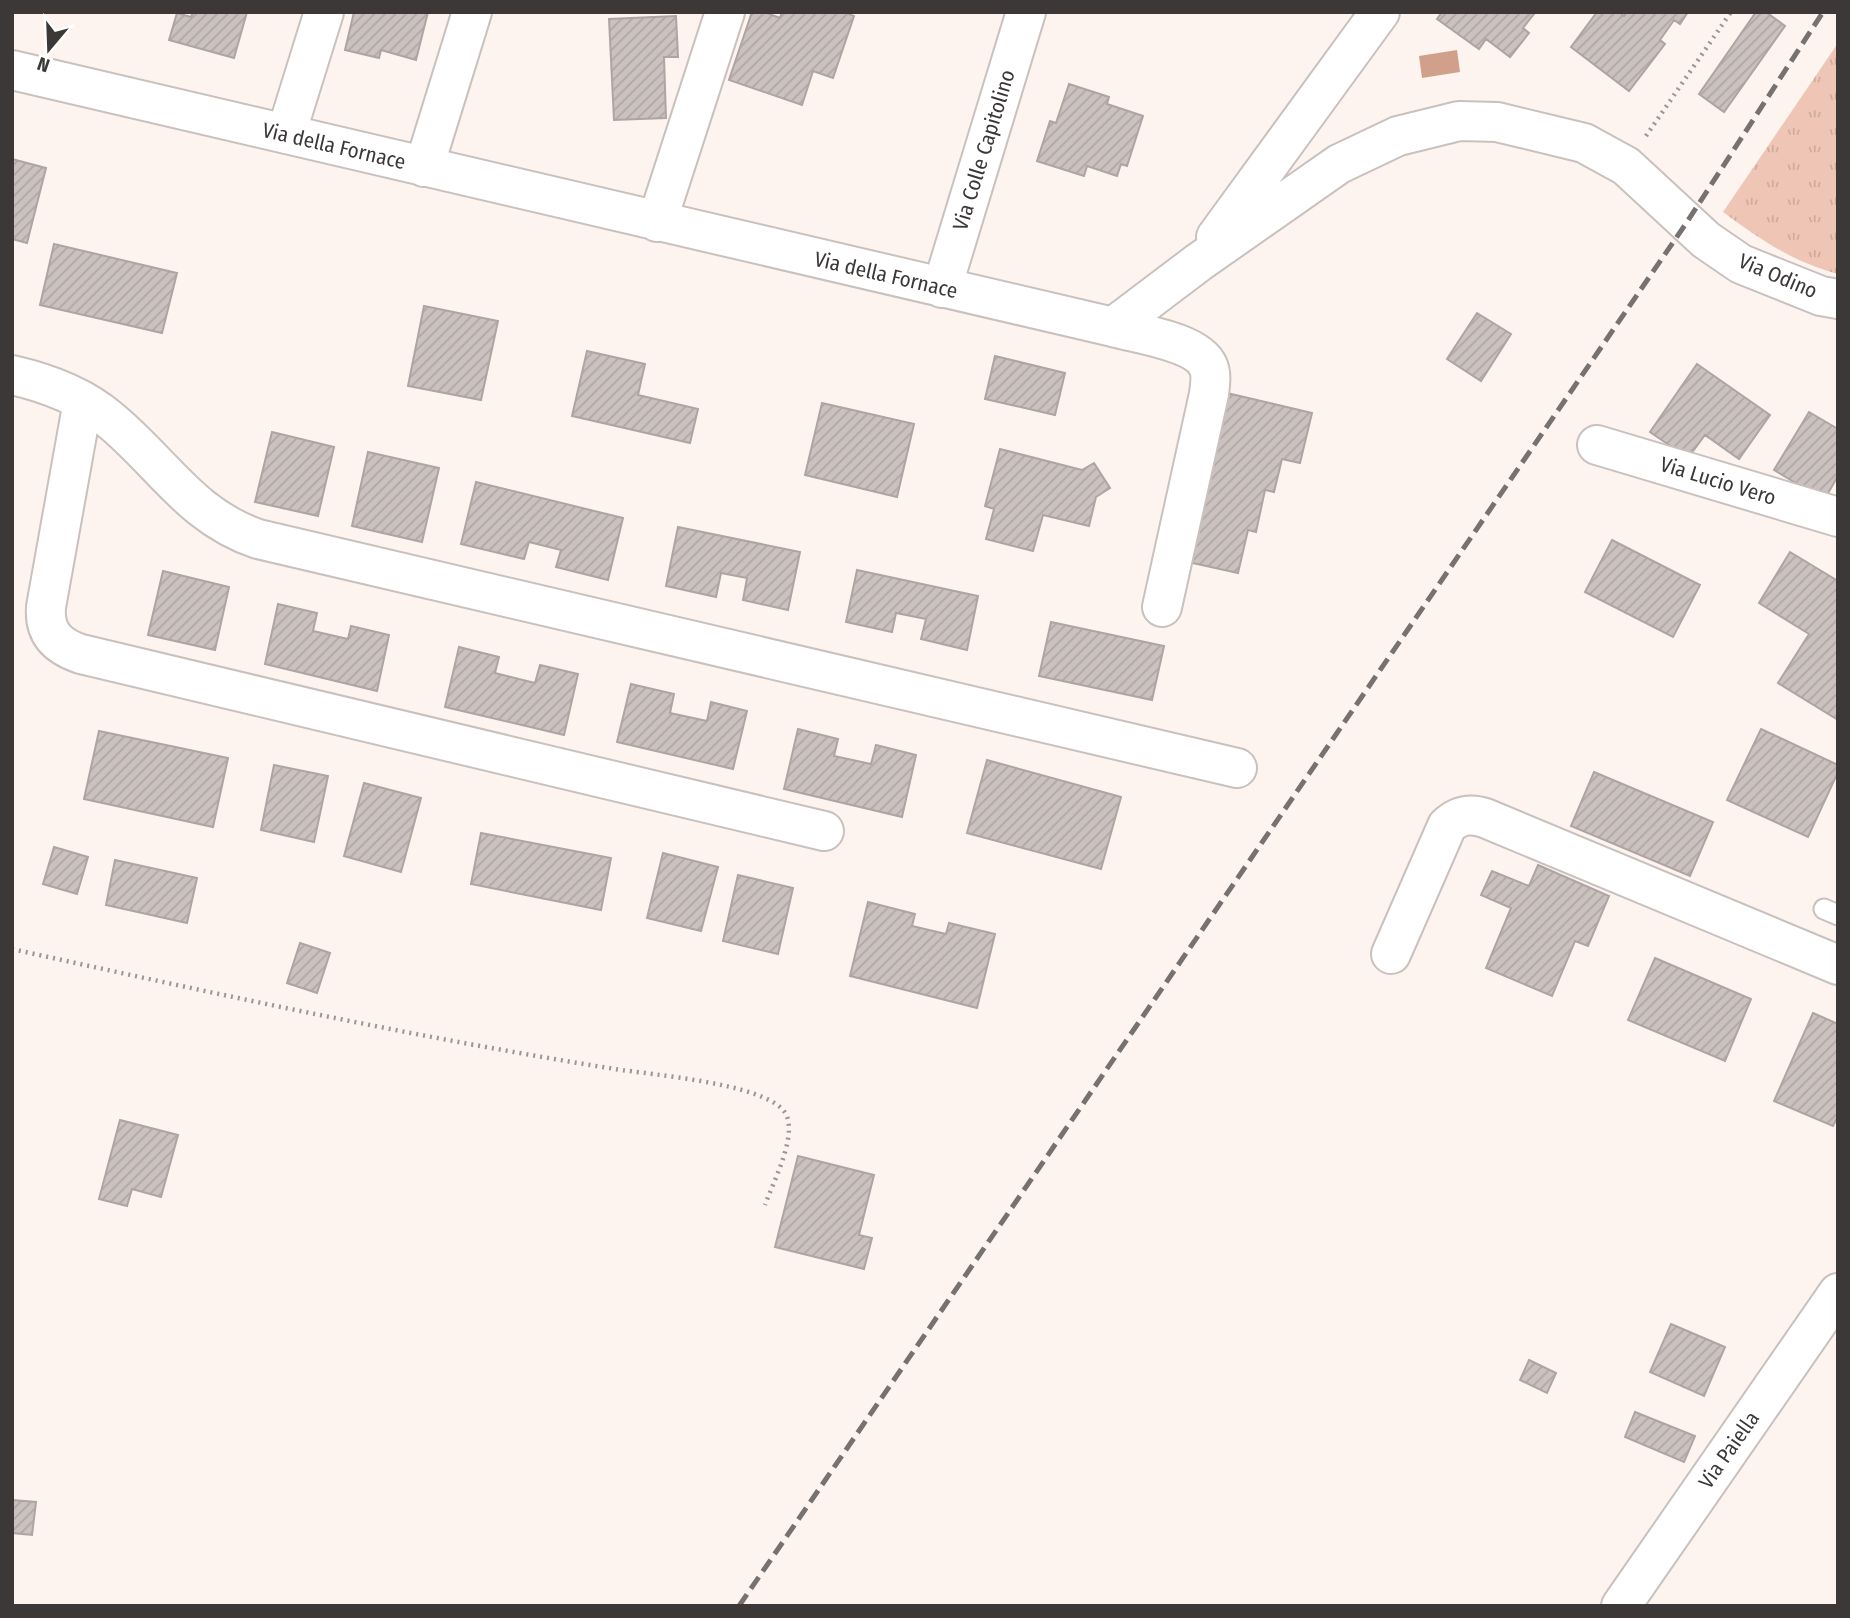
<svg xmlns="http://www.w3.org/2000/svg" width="1850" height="1618" viewBox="0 0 1850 1618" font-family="'Fira Sans Condensed',sans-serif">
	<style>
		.grass { fill: url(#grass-tufts) }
		.water { fill: #d1a08b }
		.building { fill: url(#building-hatch); stroke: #aea5a2; stroke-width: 2 }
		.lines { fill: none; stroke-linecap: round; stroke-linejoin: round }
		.lane-casing { stroke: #c9c1be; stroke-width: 23 }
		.street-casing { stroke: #c9c1be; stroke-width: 42 }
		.path { stroke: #9b9593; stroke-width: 4.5; stroke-dasharray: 2 5; stroke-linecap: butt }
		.lane { stroke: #fff; stroke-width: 19 }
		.street { stroke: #fff; stroke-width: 38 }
		.rail { stroke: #777270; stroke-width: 5; stroke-dasharray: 14 7; stroke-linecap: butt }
		.labels { text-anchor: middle; stroke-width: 5; stroke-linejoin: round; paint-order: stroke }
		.street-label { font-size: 21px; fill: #3b3837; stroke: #fff }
	</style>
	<defs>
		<pattern id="grass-tufts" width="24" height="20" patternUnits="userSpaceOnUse" patternTransform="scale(1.75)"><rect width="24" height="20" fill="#efc6b5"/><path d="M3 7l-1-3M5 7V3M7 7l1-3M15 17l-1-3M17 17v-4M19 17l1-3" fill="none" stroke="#ceab9c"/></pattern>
		<pattern id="building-hatch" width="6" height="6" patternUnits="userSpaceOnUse" patternTransform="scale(1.75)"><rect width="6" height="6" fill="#cbc2bf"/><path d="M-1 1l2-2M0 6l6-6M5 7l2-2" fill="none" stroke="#afa7a5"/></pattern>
	</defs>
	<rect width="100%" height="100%" fill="#fdf4f0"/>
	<!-- grass -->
	<path class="grass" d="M 1838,43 L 1838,274 C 1791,261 1761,240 1723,212 Z"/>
	<!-- water -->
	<path class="water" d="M 1457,50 L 1460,72 L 1422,78 L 1419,56 Z"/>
	<!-- building -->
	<path class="building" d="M 193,12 L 247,12 L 234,58 L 169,40 L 177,13 L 191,17 Z
		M 354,12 L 428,12 L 416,60 L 381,50 L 379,58 L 345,50 Z
		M 752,12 L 764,12 L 780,18 L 782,12 L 844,12 L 854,16 L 833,78 L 813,71 L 802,105 L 729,80 Z
		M 1442,12 L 1533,12 L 1534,14 L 1523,28 L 1529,33 L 1510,57 L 1486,39 L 1479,49 L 1437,19 Z
		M 1597,12 L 1619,12 L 1624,16 L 1627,12 L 1688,12 L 1680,24 L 1674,20 L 1660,40 L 1665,44 L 1629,91 L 1571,47 Z
		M 1756,12 L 1766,12 L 1785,26 L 1724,112 L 1699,94 Z
		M 676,16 L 678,57 L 664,57 L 666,118 L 614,120 L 609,19 Z
		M 1069,84 L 1109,97 L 1107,104 L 1143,116 L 1127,166 L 1121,164 L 1117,176 L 1087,166 L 1084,176 L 1037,161 L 1050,121 L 1056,123 Z
		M 12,159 L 46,168 L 27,243 L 12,239 Z
		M 54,244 L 177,273 L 162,333 L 40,305 Z
		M 424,306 L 498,321 L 481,400 L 408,386 Z
		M 1477,313 L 1511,334 L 1481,381 L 1447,359 Z
		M 587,351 L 645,364 L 638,395 L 698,409 L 690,443 L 572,416 Z
		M 995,356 L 1065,373 L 1055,415 L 985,399 Z
		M 1697,364 L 1770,415 L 1739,459 L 1705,435 L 1688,458 L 1650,432 Z
		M 1227,393 L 1312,413 L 1300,463 L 1282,459 L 1274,492 L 1265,490 L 1256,532 L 1248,530 L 1238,573 L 1188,562 Z
		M 822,403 L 914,424 L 897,497 L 805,475 Z
		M 1809,412 L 1838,429 L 1838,476 L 1824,500 L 1774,470 Z
		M 272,432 L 334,447 L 318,516 L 255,502 Z
		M 1000,449 L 1082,470 L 1094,463 L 1110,488 L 1096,497 L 1089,526 L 1043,515 L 1033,551 L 986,539 L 994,509 L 985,506 Z
		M 368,452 L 439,468 L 422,542 L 352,526 Z
		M 476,482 L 623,518 L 608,580 L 556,567 L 561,550 L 529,542 L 524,559 L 461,544 Z
		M 678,527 L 800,552 L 788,610 L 743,600 L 747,578 L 721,573 L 716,597 L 666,586 Z
		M 1612,540 L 1700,585 L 1673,637 L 1585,592 Z
		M 1790,552 L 1838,581 L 1838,720 L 1778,683 L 1809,634 L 1759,603 Z
		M 857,570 L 978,596 L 967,650 L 921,639 L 926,619 L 896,613 L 892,632 L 846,622 Z
		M 163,571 L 229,587 L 215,650 L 148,635 Z
		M 278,604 L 317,613 L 313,631 L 348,639 L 351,626 L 389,635 L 377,691 L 265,664 Z
		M 1051,622 L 1164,646 L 1152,700 L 1039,676 Z
		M 459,647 L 499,657 L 495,673 L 535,683 L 540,665 L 578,674 L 564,735 L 445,707 Z
		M 631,684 L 674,694 L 670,713 L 707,721 L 711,702 L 747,711 L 733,769 L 617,742 Z
		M 798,729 L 838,739 L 834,756 L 871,764 L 876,745 L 916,755 L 902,817 L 784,789 Z
		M 1761,729 L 1838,765 L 1838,772 L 1808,837 L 1727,800 Z
		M 99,731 L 228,758 L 213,827 L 84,799 Z
		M 987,760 L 1121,797 L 1101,869 L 967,833 Z
		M 274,765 L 328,776 L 314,842 L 261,830 Z
		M 1594,772 L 1713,822 L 1690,876 L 1571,826 Z
		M 364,783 L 421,798 L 401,872 L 344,856 Z
		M 481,833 L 611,858 L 601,910 L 471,884 Z
		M 54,847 L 88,857 L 77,894 L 43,884 Z
		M 663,853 L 718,867 L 701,931 L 647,918 Z
		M 115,860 L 197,878 L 187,923 L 106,905 Z
		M 1538,865 L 1609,896 L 1588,946 L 1575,941 L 1552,996 L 1486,968 L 1511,908 L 1481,895 L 1492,871 L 1529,886 Z
		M 738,875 L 793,888 L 778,954 L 723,941 Z
		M 868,902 L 915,914 L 912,926 L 946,934 L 949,923 L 995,934 L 977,1008 L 850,976 Z
		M 300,943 L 330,953 L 317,993 L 287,983 Z
		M 1655,958 L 1751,999 L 1725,1061 L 1628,1020 Z
		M 1813,1013 L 1838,1024 L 1838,1116 L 1833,1126 L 1774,1101 Z
		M 120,1120 L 178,1135 L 161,1197 L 132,1189 L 127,1206 L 99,1199 Z
		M 798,1156 L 874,1175 L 859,1235 L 872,1238 L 864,1269 L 775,1247 Z
		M 1671,1324 L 1725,1347 L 1704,1396 L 1650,1372 Z
		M 1529,1360 L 1556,1373 L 1547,1393 L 1520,1380 Z
		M 1635,1412 L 1695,1436 L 1684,1462 L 1625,1437 Z
		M 12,1500 L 36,1502 L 32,1535 L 12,1533 Z"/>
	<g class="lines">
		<defs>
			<path id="lane" d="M 1824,909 L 1838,915"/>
			<path id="street" d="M 12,70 L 1113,327 L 1199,262 L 1339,164 L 1398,136 L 1459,121 L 1497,122 L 1584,143 L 1626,166 L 1706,240 L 1741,264 L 1821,296 L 1838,299
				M 286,134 L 324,12
				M 424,167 L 472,12
				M 657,222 L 725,12
				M 1216,237 L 1380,12
				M 942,288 L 1026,12
				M 1113,327 C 1137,334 1197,341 1208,366 C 1212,374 1210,385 1209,394 L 1162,607
				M 12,375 C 47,383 82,396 109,419 C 162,462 190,516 258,539 L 1237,768
				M 83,401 L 46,607 C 44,633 57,646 81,654 L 824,831
				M 1597,445 L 1838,517
				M 1391,954 L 1447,826 C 1459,815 1470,813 1485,818 L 1838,965
				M 1621,1606 L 1838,1293"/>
		</defs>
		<!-- lane casing -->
		<use href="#lane" class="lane-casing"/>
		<!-- street casing -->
		<use href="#street" class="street-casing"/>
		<!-- path -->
		<path class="path" d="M 1646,136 L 1731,12
			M 12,949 C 212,993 413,1037 615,1069 C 653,1075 759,1083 783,1110 C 801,1130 773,1182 765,1205"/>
		<!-- lane -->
		<use href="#lane" class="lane"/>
		<!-- street -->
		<use href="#street" class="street"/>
		<!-- rail -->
		<path class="rail" d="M 739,1606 L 1687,222 L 1823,12"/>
	</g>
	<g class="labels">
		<!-- street labels -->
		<g class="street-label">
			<text transform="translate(334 146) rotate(13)" y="7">Via della Fornace</text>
			<text transform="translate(984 150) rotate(-73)" y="7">Via Colle Capitolino</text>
			<text transform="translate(886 275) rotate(13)" y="7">Via della Fornace</text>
			<text transform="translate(1778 276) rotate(23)" y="7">Via Odino</text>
			<text transform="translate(1718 481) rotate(17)" y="7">Via Lucio Vero</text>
			<text transform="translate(1729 1450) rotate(-55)" y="7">Via Paiella</text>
		</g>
	</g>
	<!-- border -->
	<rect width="1850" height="1618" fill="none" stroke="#3b3837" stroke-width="28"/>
	<!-- north arrow -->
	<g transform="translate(49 49) rotate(199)" stroke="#ffffff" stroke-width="5" paint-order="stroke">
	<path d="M0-5L12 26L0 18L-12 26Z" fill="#3b3837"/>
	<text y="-10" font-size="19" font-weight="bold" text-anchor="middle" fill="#3b3837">N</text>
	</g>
</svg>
